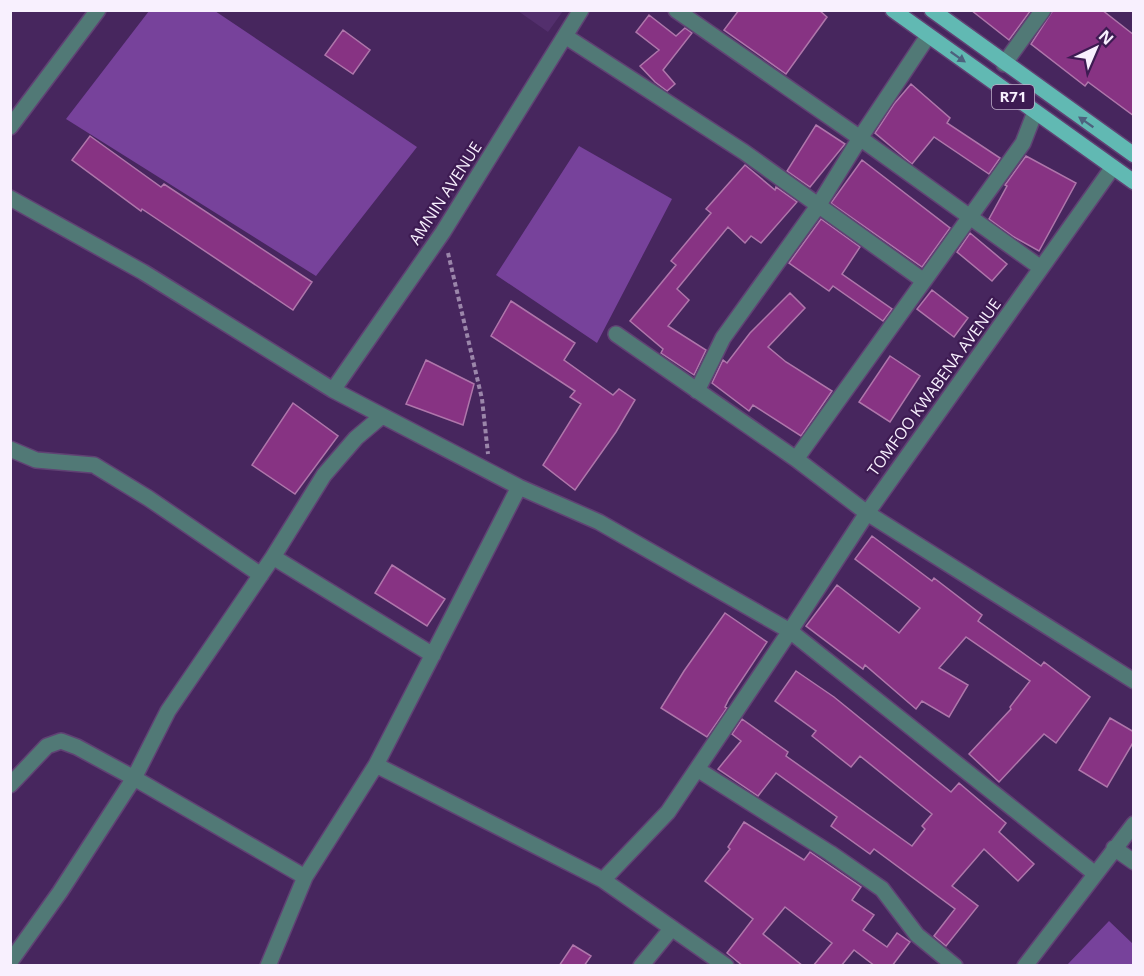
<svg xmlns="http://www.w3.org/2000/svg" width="1144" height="976" viewBox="0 0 1144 976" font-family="'Open Sans',sans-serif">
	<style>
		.built { fill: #532f6d }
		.green { fill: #77429b }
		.building { fill: #873383; stroke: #af76ab; stroke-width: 1.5 }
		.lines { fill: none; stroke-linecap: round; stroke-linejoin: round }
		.minor-casing { stroke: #604274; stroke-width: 18 }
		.primary-casing { stroke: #604274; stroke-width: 18 }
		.path { stroke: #9b86aa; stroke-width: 4; stroke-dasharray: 4.5 3; stroke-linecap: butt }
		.minor { stroke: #517976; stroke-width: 15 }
		.primary { stroke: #61b9b3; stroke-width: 15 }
		.oneway { fill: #4d627e }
		.labels { text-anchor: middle; stroke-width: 4.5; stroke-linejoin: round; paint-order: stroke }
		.shield { fill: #3d1b52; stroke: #c0b0ca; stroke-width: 1.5 }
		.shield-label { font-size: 15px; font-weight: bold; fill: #f8f0fe }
		.street-label { font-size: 16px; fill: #f8f0fe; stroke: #3d1b52 }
	</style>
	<rect width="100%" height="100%" fill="#47265e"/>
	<!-- built -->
	<path class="built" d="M 518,11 L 563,11 L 548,32 Z"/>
	<!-- green -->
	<path class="green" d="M 149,11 L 215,11 L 417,147 L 316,276 L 66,119 Z
		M 579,146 L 672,199 L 597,343 L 496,275 Z
		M 1109,921 L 1133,944 L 1133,965 L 1067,965 Z"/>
	<!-- building -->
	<path class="building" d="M 739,10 L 819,10 L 827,17 L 786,74 L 724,30 Z
		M 971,10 L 1031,10 L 1009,40 Z
		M 1053,10 L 1102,10 L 1134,35 L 1134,116 L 1088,82 L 1085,86 L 1031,44 Z
		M 649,15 L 676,36 L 685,28 L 692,33 L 663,70 L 675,84 L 667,91 L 655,82 L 640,66 L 659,50 L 636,32 Z
		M 343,30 L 370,50 L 353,74 L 325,55 Z
		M 911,84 L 950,118 L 947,123 L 1000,158 L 989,174 L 934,137 L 912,164 L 875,133 L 894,104 Z
		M 816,125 L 845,144 L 810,187 L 787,171 Z
		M 90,136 L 161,187 L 164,184 L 312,282 L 293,310 L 142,209 L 141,211 L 72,160 Z
		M 1026,156 L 1076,183 L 1039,251 L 1014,237 L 989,219 L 1007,186 L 1005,185 Z
		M 862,160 L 950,228 L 922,267 L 831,203 Z
		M 745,165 L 775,190 L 776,187 L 797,202 L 761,243 L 751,236 L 745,243 L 728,227 L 677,289 L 689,300 L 668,326 L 706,350 L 694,375 L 661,353 L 663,349 L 630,321 L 676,265 L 671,261 L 711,213 L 706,209 Z
		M 821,219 L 860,247 L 842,274 L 892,309 L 883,321 L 833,286 L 829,291 L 789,263 Z
		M 970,233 L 1007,264 L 992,281 L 957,252 Z
		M 932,290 L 968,318 L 954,337 L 917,309 Z
		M 790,293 L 805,308 L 768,347 L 786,362 L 832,391 L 801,436 L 753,405 L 749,411 L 712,383 L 723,360 L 727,363 L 750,333 Z
		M 511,301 L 575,343 L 564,360 L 613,395 L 619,389 L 635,400 L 616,432 L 575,490 L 543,465 L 581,404 L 570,397 L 575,391 L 491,336 Z
		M 890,356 L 920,376 L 890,422 L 859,402 Z
		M 426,360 L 474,384 L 463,425 L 406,404 Z
		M 293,403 L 338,436 L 295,494 L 252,465 Z
		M 872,536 L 932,581 L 934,578 L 982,615 L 978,621 L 1041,666 L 1044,662 L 1090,697 L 1056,743 L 1044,734 L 999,782 L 969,754 L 1011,709 L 1010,707 L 1030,681 L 966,637 L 939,668 L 968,685 L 949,717 L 922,701 L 916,709 L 865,665 L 863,669 L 806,626 L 837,585 L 899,633 L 920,608 L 855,559 Z
		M 392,565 L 445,599 L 427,626 L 375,593 Z
		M 725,613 L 767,642 L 729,699 L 725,707 L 727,708 L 707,737 L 661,708 L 684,671 Z
		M 796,671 L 834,697 L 951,792 L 959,783 L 1006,823 L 999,832 L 1034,864 L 1018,881 L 984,849 L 952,886 L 978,906 L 946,946 L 934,936 L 955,909 L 874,849 L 870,854 L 831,826 L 837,817 L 776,773 L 758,796 L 718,769 L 741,741 L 732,734 L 742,719 L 788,752 L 786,756 L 912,846 L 925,829 L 922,826 L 932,814 L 860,756 L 851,767 L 812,736 L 816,731 L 775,701 Z
		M 1110,718 L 1134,732 L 1134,741 L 1107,787 L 1079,770 Z
		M 744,822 L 804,860 L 810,852 L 861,887 L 852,900 L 874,915 L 863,930 L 887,947 L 897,933 L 910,942 L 892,966 L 875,966 L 854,950 L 841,966 L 813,966 L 832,943 L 785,907 L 763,934 L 803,966 L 743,966 L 727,953 L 753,919 L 705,881 L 730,849 L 728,847 Z
		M 573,945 L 591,956 L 584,966 L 559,966 Z"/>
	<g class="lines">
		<defs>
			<path id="minor" d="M 676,10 L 860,138 L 1041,268
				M 565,36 L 744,152 L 924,281
				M 1004,64 L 1043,10
				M 10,127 L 98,10
				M 10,198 L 143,272 L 333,390 L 519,487 L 599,522 L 790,631 L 1094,873
				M 616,334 L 796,459 L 867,513 L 1134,681
				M 333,390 L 443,232 L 581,10
				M 697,391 L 723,338 L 818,206 L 860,138 L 928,36
				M 10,449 L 36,460 L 94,465 L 148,498 L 261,575
				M 796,459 L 1023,143 L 1035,112
				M 273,557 L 433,655
				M 376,765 L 603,880 L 726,966
				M 697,769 L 830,853 L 882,889 L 917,935 L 955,966
				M 10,785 L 47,746 L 61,741 L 77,747 L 134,778 L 305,877
				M 1114,848 L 1134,862
				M 603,880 L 668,812 L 790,631 L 867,513 L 1113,167
				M 10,962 L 60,892 L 134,778 L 168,711 L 273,557 L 324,475 L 356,438 L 382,416
				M 268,966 L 305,877 L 376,765 L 519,487
				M 641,966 L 672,928
				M 1025,966 L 1134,824"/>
			<path id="primary" d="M 893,10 L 1134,182
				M 932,10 L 1134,155"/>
		</defs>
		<!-- minor casing -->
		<use href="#minor" class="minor-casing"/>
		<!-- primary casing -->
		<use href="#primary" class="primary-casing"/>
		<!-- path -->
		<path class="path" d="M 448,253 L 482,399 L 488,454"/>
		<!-- minor -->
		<use href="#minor" class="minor"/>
		<!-- primary -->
		<use href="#primary" class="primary"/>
	</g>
	<!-- one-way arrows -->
	<defs><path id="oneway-solid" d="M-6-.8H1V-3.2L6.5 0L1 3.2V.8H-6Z" transform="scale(1.5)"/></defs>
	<g class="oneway">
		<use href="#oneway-solid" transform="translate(958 57) rotate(35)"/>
		<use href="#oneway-solid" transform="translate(1086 122) rotate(-145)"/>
	</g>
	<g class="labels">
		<!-- shield labels -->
		<rect class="shield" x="992" y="85" width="42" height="24" rx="4.5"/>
		<g class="shield-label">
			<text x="1013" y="102">R71</text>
		</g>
		<!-- street labels -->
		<g class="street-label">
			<text transform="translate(445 193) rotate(-57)" y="6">AMNIN AVENUE</text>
			<text transform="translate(934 387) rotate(-54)" y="6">TOMFOO KWABENA AVENUE</text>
		</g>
	</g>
	<!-- border -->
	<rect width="1144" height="976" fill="none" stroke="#f8f0fe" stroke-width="24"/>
	<!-- north arrow -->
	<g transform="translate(1096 48) rotate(44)" stroke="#3d1b52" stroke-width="4.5" paint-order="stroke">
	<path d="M0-4.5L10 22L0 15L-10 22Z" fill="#f8f0fe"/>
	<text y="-9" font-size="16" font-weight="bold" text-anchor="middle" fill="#f8f0fe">N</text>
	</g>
</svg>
